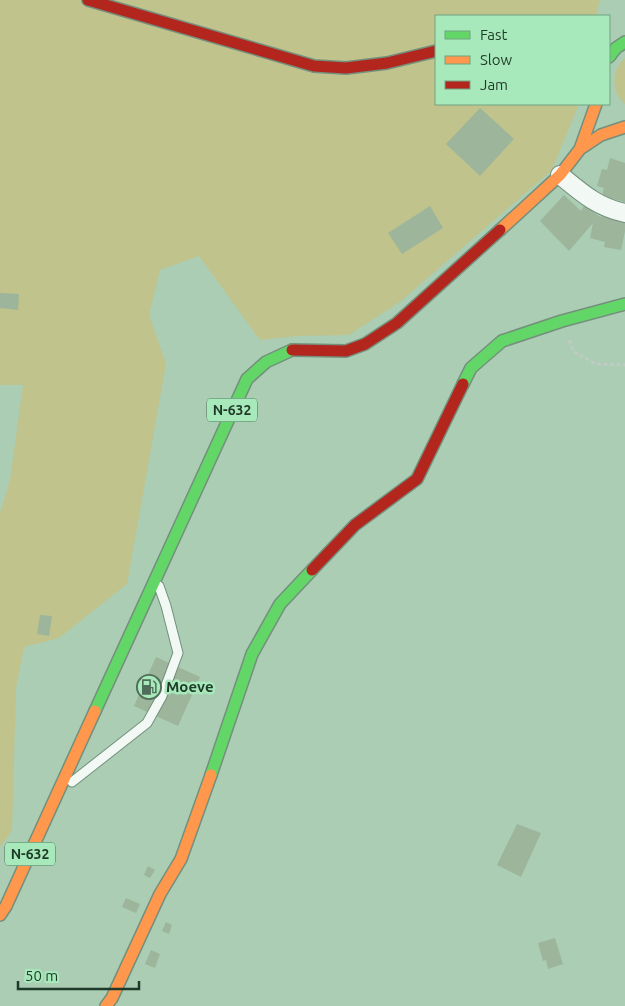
<svg xmlns="http://www.w3.org/2000/svg" width="625" height="1006" viewBox="0 0 625 1006" font-family="Ubuntu,sans-serif">
	<style>
		.green { fill: #c0c38b }
		.building { fill: #9cb59b }
		.lines { fill: none; stroke-linecap: round; stroke-linejoin: round }
		.lane-casing { stroke: #74907d; stroke-width: 11 }
		.street-casing { stroke: #74907d; stroke-width: 20 }
		.fast-casing { stroke: #74907d; stroke-width: 14 }
		.slow-casing { stroke: #74907d; stroke-width: 14 }
		.jam-casing { stroke: #74907d; stroke-width: 14 }
		.path { stroke: #c0cbc3; stroke-width: 3; stroke-dasharray: 4 2.5; stroke-linecap: butt }
		.lane { stroke: #f2f8f4; stroke-width: 9 }
		.street { stroke: #f2f8f4; stroke-width: 18 }
		.fast { stroke: #63d668; stroke-width: 11 }
		.slow { stroke: #ff974d; stroke-width: 11 }
		.jam { stroke: #b3261e; stroke-width: 11 }
		.labels { text-anchor: middle; stroke-width: 5; stroke-linejoin: round; paint-order: stroke }
		.shield { fill: #a7e9bb; stroke: #486e54; stroke-width: 1 }
		.shield-label { font-size: 14px; font-weight: bold; fill: #1f3a28 }
		.poi-label { font-size: 15px; font-weight: bold; fill: #1f3a28; stroke: #a7e9bb; text-anchor: start }
	</style>
	<rect width="100%" height="100%" fill="#aacdb4"/>
	<!-- green -->
	<path class="green" d="M 0,0 L 600,0 L 596,16 L 436,16 L 436,104 L 579,104 L 552,170 L 401,301 L 349,335 L 297,336 L 260,340 L 199,256 L 160,270 L 149,315 L 166,364 L 127,584 L 59,638 L 24,647 L 16,688 L 12,831 L 0,847 L 0,513 L 10,480 L 23,385 L 0,385 Z
		M 625,58 L 625,104 C 611,92 611,70 625,58 Z"/>
	<!-- building -->
	<path class="building" d="M 480,108 L 514,139 L 480,176 L 446,144 Z
		M 610,158 L 625,163 L 625,202 L 602,196 L 604,188 L 597,186 L 602,169 L 607,170 Z
		M 564,195 L 581,211 L 584,206 L 599,216 L 625,223 L 625,231 L 621,250 L 604,247 L 605,242 L 590,238 L 593,223 L 569,251 L 540,221 Z
		M 430,206 L 443,228 L 402,254 L 388,233 Z
		M 0,293 L 19,294 L 18,310 L 0,308 Z
		M 40,615 L 52,616 L 49,636 L 37,634 Z
		M 156,657 L 200,677 L 178,726 L 134,706 Z
		M 517,824 L 541,833 L 521,877 L 497,865 Z
		M 148,866 L 155,870 L 150,878 L 144,875 Z
		M 126,898 L 140,904 L 136,913 L 122,907 Z
		M 166,922 L 172,925 L 169,934 L 162,931 Z
		M 555,938 L 563,964 L 548,969 L 546,960 L 543,961 L 538,943 Z
		M 151,950 L 160,954 L 155,968 L 145,964 Z"/>
	<g class="lines">
		<defs>
			<path id="lane" d="M 72,782 L 147,723 L 162,696 L 178,653 L 166,606 L 159,586"/>
			<path id="street" d="M 560,175 C 582,193 597,207 625,213"/>
			<path id="fast" d="M 609,57 L 616,48 L 625,42
				M 463,384 L 471,368 L 502,341 L 562,321 L 625,304
				M 95,711 L 247,379 L 266,362 L 292,350
				M 211,775 L 252,654 L 280,604 L 312,570"/>
			<path id="slow" d="M 580,149 L 601,135 L 625,127
				M 500,230 L 560,175 L 580,149 L 596,104
				M 0,915 L 6,906 L 95,711
				M 106,1006 L 112,998 L 160,894 L 181,859 L 211,775"/>
			<path id="jam" d="M 88,0 L 314,66 L 346,68 L 387,63 L 436,51
				M 292,350 L 346,351 L 365,344 L 397,323 L 500,230
				M 312,570 L 355,525 L 417,479 L 463,384"/>
		</defs>
		<!-- lane casing -->
		<use href="#lane" class="lane-casing"/>
		<!-- street casing -->
		<use href="#street" class="street-casing"/>
		<!-- fast casing -->
		<use href="#fast" class="fast-casing"/>
		<!-- slow casing -->
		<use href="#slow" class="slow-casing"/>
		<!-- jam casing -->
		<use href="#jam" class="jam-casing"/>
		<!-- path -->
		<path class="path" d="M 569,340 L 574,352 L 596,364 L 625,365"/>
		<!-- lane -->
		<use href="#lane" class="lane"/>
		<!-- street -->
		<use href="#street" class="street"/>
		<!-- fast -->
		<use href="#fast" class="fast"/>
		<!-- slow -->
		<use href="#slow" class="slow"/>
		<!-- jam -->
		<use href="#jam" class="jam"/>
	</g>
	<!-- icons -->
	<defs>
		<symbol id="fuel-ring" viewBox="-11 -11 22 22"><circle r="9.5" fill="#a7e9bb" stroke="#506d59" stroke-width="1.5"/><path d="M-5.5-6h7V0h2V4h1.3V-2.5L3-4.5l.8-.8L6-3V5H2.5V1h-1V6h-7ZM-4.2-4.7v3.2H.2V-4.7Z" fill="#506d59"/></symbol>
	</defs>
	<g fill-rule="evenodd">
		<use href="#fuel-ring" x="135" y="673" width="28" height="28"/>
	</g>
	<g class="labels">
		<!-- shield labels -->
		<g class="shield">
			<rect x="207" y="398.5" width="50" height="23" rx="4"/>
			<rect x="5" y="842.5" width="50" height="23" rx="4"/>
		</g>
		<g class="shield-label">
			<text x="232" y="415">N-632</text>
			<text x="30" y="859">N-632</text>
		</g>
		<!-- poi labels -->
		<g class="poi-label">
			<text x="166" y="692">Moeve</text>
		</g>
	</g>
	<!-- legend -->
	<rect x="435" y="15" width="175" height="90" fill="#a7e9bb" stroke="#71a380"/>
	<rect x="445" y="31" width="25" height="8" fill="#63d668" stroke="#71a380"/>
	<text x="480" y="40" font-size="15" fill="#1f3a28">Fast</text>
	<rect x="445" y="56" width="25" height="8" fill="#ff974d" stroke="#71a380"/>
	<text x="480" y="65" font-size="15" fill="#1f3a28">Slow</text>
	<rect x="445" y="81" width="25" height="8" fill="#b3261e" stroke="#71a380"/>
	<text x="480" y="90" font-size="15" fill="#1f3a28">Jam</text>
	<!-- scale -->
	<path d="M18 981v8h121v-8" fill="none" stroke="#1f3a28" stroke-width="2.5"/>
	<text x="25" y="981" font-size="15" fill="#1f3a28" stroke="#a7e9bb" stroke-width="4" paint-order="stroke">50 m</text>
</svg>
